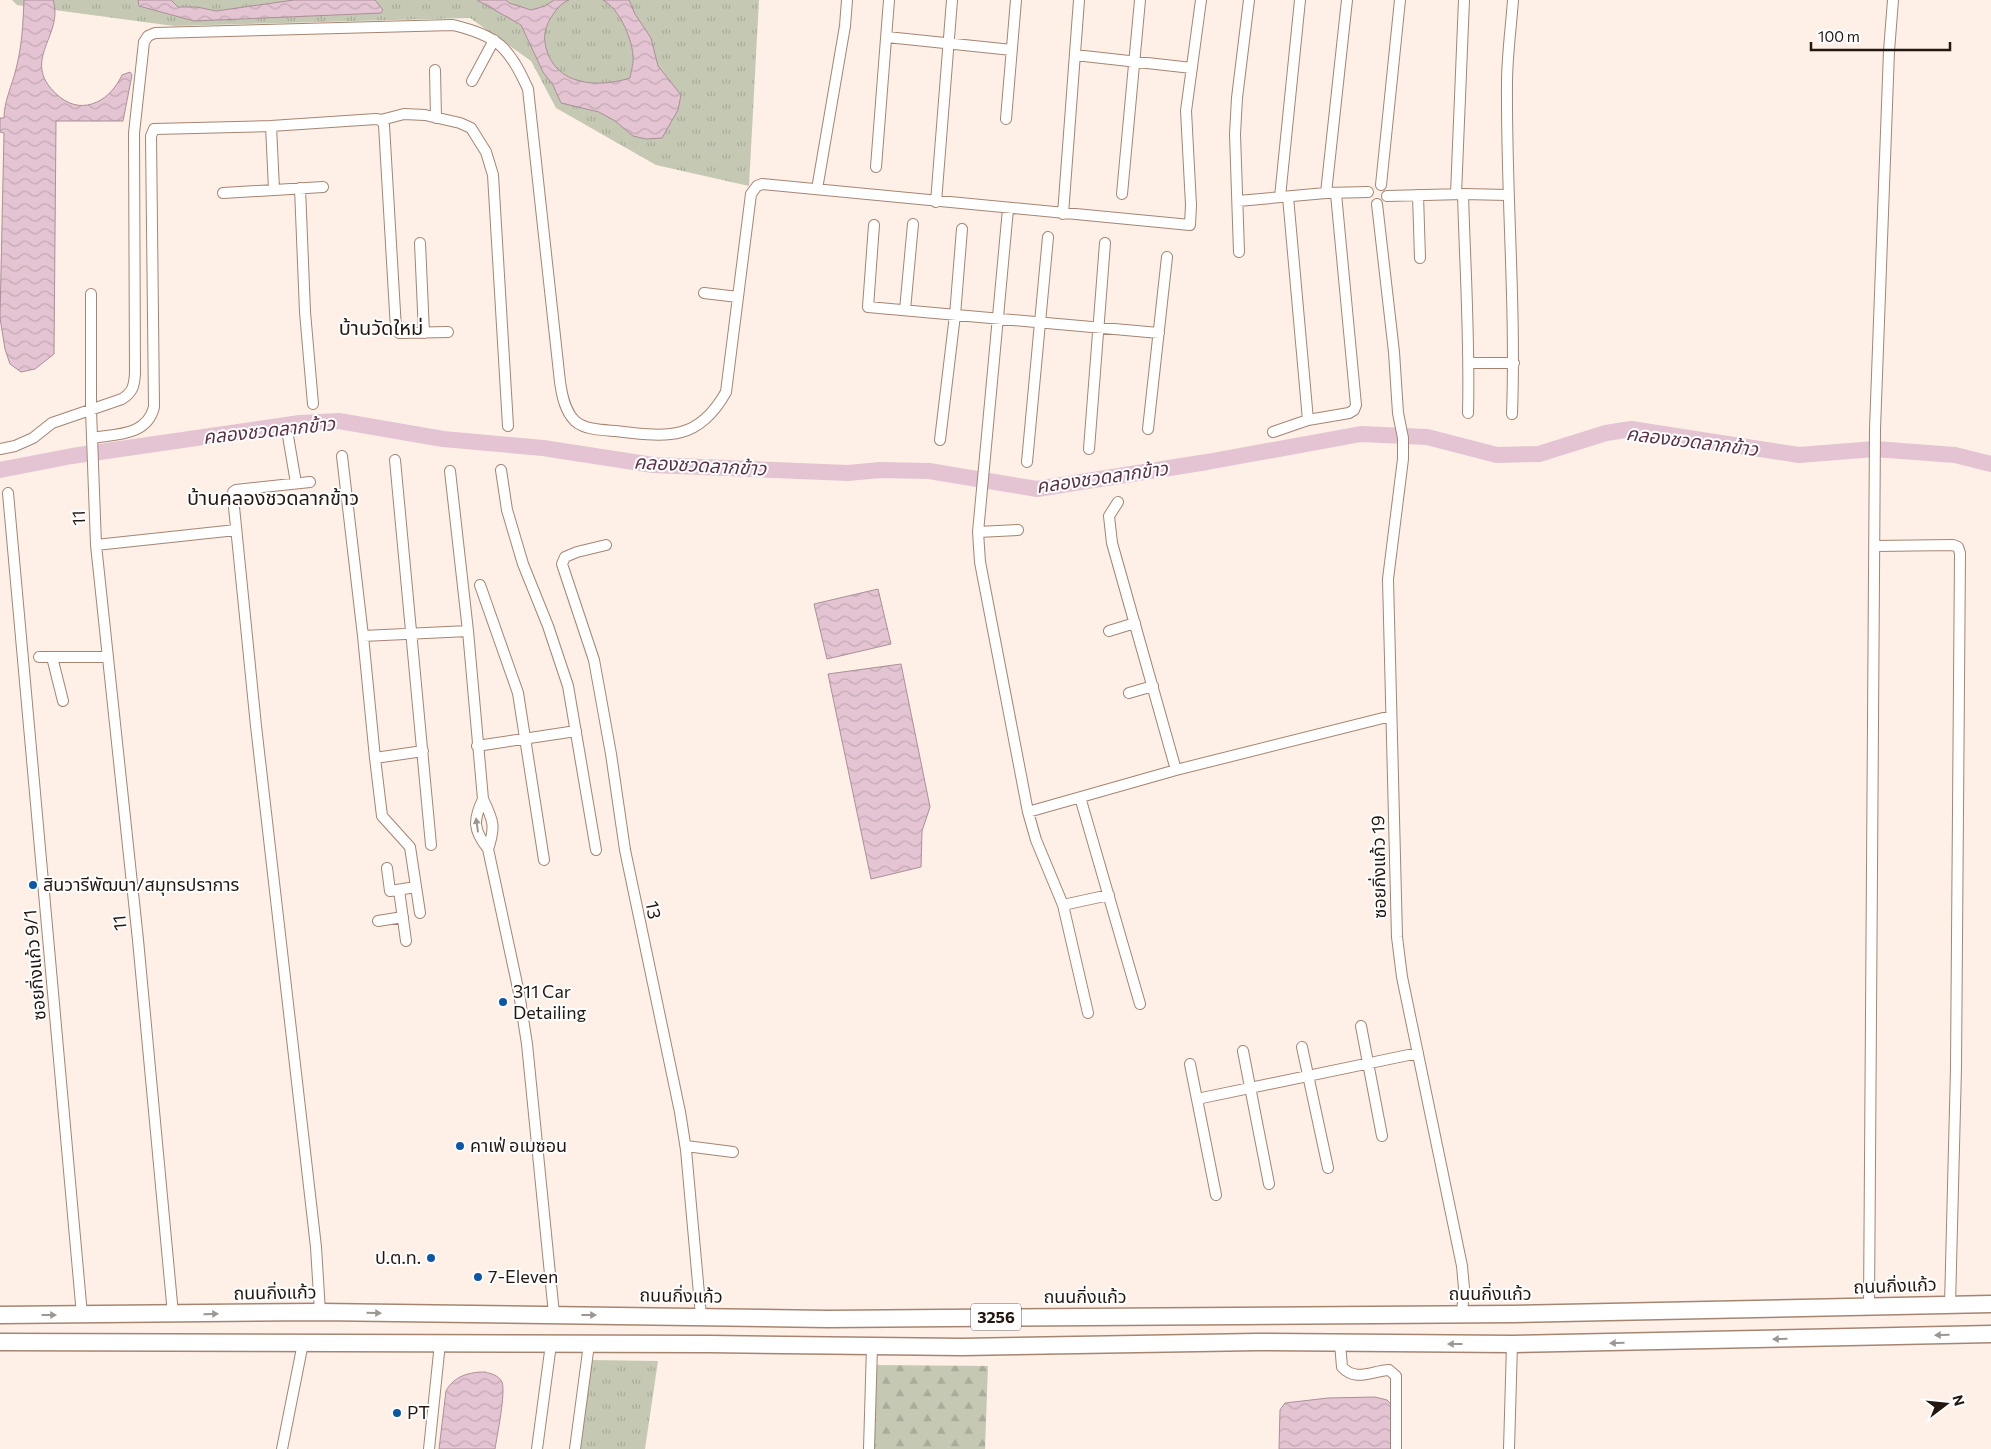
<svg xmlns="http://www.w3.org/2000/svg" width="1991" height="1449" viewBox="0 0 1991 1449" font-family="Commissioner,'Noto Sans Thai',sans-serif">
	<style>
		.grass { fill: url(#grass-tufts) }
		.forest { fill: url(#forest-firs) }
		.water { fill: url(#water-waves); stroke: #aa9098 }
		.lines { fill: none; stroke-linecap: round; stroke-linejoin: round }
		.river { stroke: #e4c4d2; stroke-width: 16 }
		.street-casing { stroke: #a58572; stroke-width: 12 }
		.primary-casing { stroke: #a58572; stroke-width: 19 }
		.street { stroke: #fff; stroke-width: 10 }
		.primary { stroke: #fff; stroke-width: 16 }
		.oneway { fill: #9c9793 }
		.poi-dot { fill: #0957a6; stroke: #fff; stroke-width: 2 }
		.labels { text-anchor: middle; stroke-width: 4; stroke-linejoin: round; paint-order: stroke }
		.shield { fill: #fff; stroke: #655d58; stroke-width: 1 }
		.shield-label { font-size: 16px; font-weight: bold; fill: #231710 }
		.street-label { font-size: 18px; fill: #231710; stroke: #fff }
		.poi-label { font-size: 18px; fill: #231710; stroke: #fff; text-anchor: start }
		.water-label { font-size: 19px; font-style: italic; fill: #5d3147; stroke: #fff }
		.quarter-label { font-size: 20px; fill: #231710; stroke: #fff }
	</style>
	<defs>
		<pattern id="grass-tufts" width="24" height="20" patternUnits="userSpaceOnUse" patternTransform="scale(1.25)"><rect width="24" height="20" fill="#c5c9b4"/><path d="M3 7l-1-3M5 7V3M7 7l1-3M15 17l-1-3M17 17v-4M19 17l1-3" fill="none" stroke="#a9ac9a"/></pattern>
		<pattern id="forest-firs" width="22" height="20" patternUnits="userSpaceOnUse" patternTransform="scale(1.25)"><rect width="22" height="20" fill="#c5c9b4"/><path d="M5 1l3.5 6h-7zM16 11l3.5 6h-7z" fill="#a9ac9a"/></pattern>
		<pattern id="water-waves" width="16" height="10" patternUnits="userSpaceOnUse" patternTransform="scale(1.25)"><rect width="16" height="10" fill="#e4c4d2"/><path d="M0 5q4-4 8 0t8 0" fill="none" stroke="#c3a8b3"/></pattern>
	</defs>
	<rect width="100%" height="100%" fill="#feefe7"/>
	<!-- grass -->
	<path class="grass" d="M 12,0 L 759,0 L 749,186 L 656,165 L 556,108 L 531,61 L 470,18 L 174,26 L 17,5 Z
		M 590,1360 L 658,1361 L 645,1449 L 578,1449 Z"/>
	<!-- forest -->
	<path class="forest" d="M 876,1365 L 988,1366 L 985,1449 L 874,1449 Z"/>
	<!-- water -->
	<path class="water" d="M 24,0 L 53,0 C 65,37 16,62 61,98 C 72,106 84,108 97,102 C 108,97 117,86 122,75 L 130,72 L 132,75 L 123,121 L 56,121 L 54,354 L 35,369 L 21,372 L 10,364 L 5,349 L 0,318 L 4,133 L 0,132 L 0,118 L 4,118 C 4,101 12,86 16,69 C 22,46 23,24 24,0 Z
		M 138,0 L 171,0 L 178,7 L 197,7 L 216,11 L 294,0 L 375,0 L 383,10 L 381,13 L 194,21 L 139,6 Z
		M 477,0 L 506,0 L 509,3 L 531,10 L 545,6 L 554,0 L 569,0 C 561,3 556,10 552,16 C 545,27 543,35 546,48 C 556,86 598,88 630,78 C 631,71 634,62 633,55 C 631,36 619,9 603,0 L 629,0 L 635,14 L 651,38 L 658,66 L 681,95 L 678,110 L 662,138 L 646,139 L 633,136 L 615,121 L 599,112 L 561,103 L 553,85 L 543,72 L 521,25 Z
		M 878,589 L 891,644 L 827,659 L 814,604 Z
		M 901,664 L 930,807 L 922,831 L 921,867 L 871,879 L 828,674 Z
		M 485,1372 C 492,1374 498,1375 502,1382 C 506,1392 497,1436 495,1449 L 439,1449 L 446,1391 C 454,1376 469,1372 485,1372 Z
		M 1375,1397 L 1387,1400 L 1392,1405 L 1392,1449 L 1279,1449 L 1280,1410 L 1285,1403 L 1328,1398 Z"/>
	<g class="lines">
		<!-- river -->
		<path class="river" d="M 0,470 L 72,456 L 300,423 L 339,421 L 443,439 L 543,448 L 653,465 L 848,473 L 880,470 L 929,471 L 1037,489 L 1207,462 L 1361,434 L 1427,437 L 1497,455 L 1539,454 L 1606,433 L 1631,429 L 1799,455 L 1875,449 L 1955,455 L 1991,464"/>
		<defs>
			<path id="street" d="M 887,37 L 1012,50
				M 1075,55 L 1192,68
				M 435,70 L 436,118
				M 472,81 L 494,40
				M 1006,119 L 1016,0
				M 381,120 L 384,125 L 396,329 L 399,333 L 448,332
				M 271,126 L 274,189
				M 876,167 L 889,0
				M 1381,185 L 1400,0
				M 300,188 L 305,312 L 313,404
				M 817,189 L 845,26 L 847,0
				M 223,193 L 323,187
				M 1326,193 L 1347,0
				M 1122,194 L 1140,0
				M 1456,194 L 1464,0
				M 1463,194 C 1465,267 1470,340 1468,413
				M 1418,195 L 1420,258
				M 1387,196 L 1463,194 L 1508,195
				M 1280,197 L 1300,0
				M 1288,197 L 1308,420
				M 1238,201 L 1326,193 L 1368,192
				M 936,202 L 952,0
				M 1377,204 L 1394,352 L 1398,413 L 1403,438 L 1403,459 L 1388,579 L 1397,937 L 1402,977 L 1462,1266 L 1464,1288 L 1462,1314
				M 1008,209 L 981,500 L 978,532 L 980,562 L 1028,812 L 1036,840 L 1063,905 L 1088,1013
				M 1063,214 L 1079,0
				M 874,225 L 868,307 L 1159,333
				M 420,243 L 424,333
				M 1239,252 L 1235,134 L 1237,98 L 1249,0
				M 704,293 L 738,297
				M 91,294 L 91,410 L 96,545 L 138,940 L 173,1314
				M 905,310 L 913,224
				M 1469,363 L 1514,363
				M 1512,414 C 1516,304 1506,194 1507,83 C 1507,56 1511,28 1513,0
				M 1148,429 L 1167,257
				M 1273,432 L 1308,420 L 1349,413 L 1354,410 L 1356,405 L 1336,194
				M 288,436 L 296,483
				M 92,438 C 116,434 147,436 154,407 L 151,136 L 154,129 L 271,126 L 376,119 L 381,120 L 404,114 L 425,115 L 460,123 L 471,128 L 486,152 L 493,175 L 508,426
				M 940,440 L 955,315 L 962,229
				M 0,449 L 15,446 L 33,438 L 52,423 L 122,399 C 133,392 134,386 135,374 L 134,133 L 144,42 L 148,36 L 155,33 L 453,25 C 498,36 509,47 528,89 L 560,382 C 562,396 565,411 575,421 C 585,430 603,430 616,431 C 667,437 698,442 726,392 L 751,194 L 757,186 L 762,184 L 1190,225 L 1191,205 L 1186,111 L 1201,0
				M 1089,449 L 1105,243
				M 342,456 L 363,636 L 375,758
				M 395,460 L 431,845
				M 1027,462 L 1048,237
				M 501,470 L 507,510 L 523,564 L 548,626 L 568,686 L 596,850
				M 450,471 L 468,631 L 483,799 C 493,820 496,826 488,849
				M 310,482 L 236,490 L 233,492 L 233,497 L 256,726 L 316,1247 L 320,1312
				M 8,493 L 82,1315
				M 1118,502 L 1109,516 L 1112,543 L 1176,770
				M 978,532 L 1018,530
				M 96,545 L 236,530
				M 606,545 L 577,552 L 565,557 L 562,564 L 594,660 L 611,754 L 625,850 L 680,1112 L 686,1150 L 701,1316
				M 1875,546 L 1953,545 L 1958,547 L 1960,553 L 1956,1068 L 1950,1305
				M 480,585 L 518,693 L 544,860
				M 1109,631 L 1135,623
				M 363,636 L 468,631
				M 39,657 L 107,657
				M 52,657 L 63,701
				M 1129,693 L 1153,686
				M 477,746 L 576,731
				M 483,799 C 473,820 473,830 488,849 L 519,993 L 527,1044 L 554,1314
				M 1082,804 L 1140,1004
				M 1028,812 L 1176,770 L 1391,716
				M 387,868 L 390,891 L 416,887
				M 399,890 L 406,941
				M 1063,905 L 1109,895
				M 420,913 L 410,847 L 382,816 L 375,758 L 423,751
				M 378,921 L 403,917
				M 1361,1026 L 1382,1136
				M 1302,1047 L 1328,1168
				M 1243,1051 L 1269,1184
				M 1190,1064 L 1216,1195
				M 1197,1099 L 1418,1053
				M 686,1146 L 733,1152
				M 1869,1307 L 1875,429 L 1889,51 L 1893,0
				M 1340,1343 L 1342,1367 C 1356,1382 1371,1371 1389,1370 L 1396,1376 L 1396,1449
				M 282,1449 L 303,1343
				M 429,1449 L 440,1343
				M 537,1449 L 551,1344
				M 575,1449 L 589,1344
				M 869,1449 L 872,1346
				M 1509,1449 L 1512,1344"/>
			<path id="primary" d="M 0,1315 L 320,1312 L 828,1319 L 945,1318 L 1513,1314 L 1991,1304
				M 0,1342 L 709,1344 L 962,1347 L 1257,1342 L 1512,1344 L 1991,1334"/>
		</defs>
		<!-- street casing -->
		<use href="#street" class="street-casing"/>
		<!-- primary casing -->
		<use href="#primary" class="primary-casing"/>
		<!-- street -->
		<use href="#street" class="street"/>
		<!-- primary -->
		<use href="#primary" class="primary"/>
	</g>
	<!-- one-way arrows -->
	<defs><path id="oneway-solid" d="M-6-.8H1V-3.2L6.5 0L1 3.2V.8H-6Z" transform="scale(1.25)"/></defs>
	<g class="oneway">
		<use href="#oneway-solid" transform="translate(477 825) rotate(-98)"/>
		<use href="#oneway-solid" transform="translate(374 1313) rotate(1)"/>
		<use href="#oneway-solid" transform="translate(211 1314) rotate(-1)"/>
		<use href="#oneway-solid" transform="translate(49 1315)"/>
		<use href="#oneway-solid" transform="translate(589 1315)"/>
		<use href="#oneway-solid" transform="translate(1942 1335) rotate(179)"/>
		<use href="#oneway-solid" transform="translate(1780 1339) rotate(179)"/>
		<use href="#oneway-solid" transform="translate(1617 1343) rotate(179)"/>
		<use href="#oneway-solid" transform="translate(1455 1344) rotate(-180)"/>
	</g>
	<!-- markers -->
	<g class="poi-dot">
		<circle cx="33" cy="885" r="5"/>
		<circle cx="503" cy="1002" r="5"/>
		<circle cx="460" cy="1146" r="5"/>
		<circle cx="431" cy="1258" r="5"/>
		<circle cx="478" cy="1277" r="5"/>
		<circle cx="397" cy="1413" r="5"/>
	</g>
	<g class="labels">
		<!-- shield labels -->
		<rect class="shield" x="971" y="1303.5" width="50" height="27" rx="4"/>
		<g class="shield-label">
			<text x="996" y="1323">3256</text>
		</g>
		<!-- street labels -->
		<g class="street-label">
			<text transform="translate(79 518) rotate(-92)" y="6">11</text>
			<text transform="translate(1379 867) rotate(-91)" y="6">ซอยกิ่งแก้ว 19</text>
			<text transform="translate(653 910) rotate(79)" y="6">13</text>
			<text transform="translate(120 923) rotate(-96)" y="6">11</text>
			<text transform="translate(35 965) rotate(-95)" y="6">ซอยกิ่งแก้ว 9/1</text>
			<text transform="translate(1895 1286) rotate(-2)" y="6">ถนนกิ่งแก้ว</text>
			<text transform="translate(275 1293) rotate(-1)" y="6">ถนนกิ่งแก้ว</text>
			<text x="1490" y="1300">ถนนกิ่งแก้ว</text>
			<text transform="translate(681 1296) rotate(1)" y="6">ถนนกิ่งแก้ว</text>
			<text x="1085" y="1303">ถนนกิ่งแก้ว</text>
		</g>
		<!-- poi labels -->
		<g class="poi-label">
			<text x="43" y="891">สินวารีพัฒนา/สมุทรปราการ</text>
			<text x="513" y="998">311 Car<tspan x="513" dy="21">Detailing</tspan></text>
			<text x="470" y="1152">คาเฟ่ อเมซอน</text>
			<text x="421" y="1264" text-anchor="end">ป.ต.ท.</text>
			<text x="488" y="1283">7-Eleven</text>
			<text x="407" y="1419">PT</text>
		</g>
		<!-- water labels -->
		<g class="water-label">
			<text transform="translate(269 430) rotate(-6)" y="7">คลองชวดลากข้าว</text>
			<text transform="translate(1692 441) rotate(7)" y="7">คลองชวดลากข้าว</text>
			<text transform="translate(700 465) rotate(3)" y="7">คลองชวดลากข้าว</text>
			<text transform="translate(1102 477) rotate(-8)" y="7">คลองชวดลากข้าว</text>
		</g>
		<!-- quarter labels -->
		<g class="quarter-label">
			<text x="381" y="335">บ้านวัดใหม่</text>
			<text x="273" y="505">บ้านคลองชวดลากข้าว</text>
		</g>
	</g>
	<!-- north arrow -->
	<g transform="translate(1946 1404) rotate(74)" stroke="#ffffff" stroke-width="4" paint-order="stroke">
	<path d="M0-4L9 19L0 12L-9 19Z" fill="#231710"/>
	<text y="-8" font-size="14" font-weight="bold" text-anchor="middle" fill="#231710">N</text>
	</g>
	<!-- scale -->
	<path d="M1811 42v8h139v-8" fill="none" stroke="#231710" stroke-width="2.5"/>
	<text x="1818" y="42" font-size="15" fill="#231710" stroke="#ffffff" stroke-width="4" paint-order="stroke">100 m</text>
</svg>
